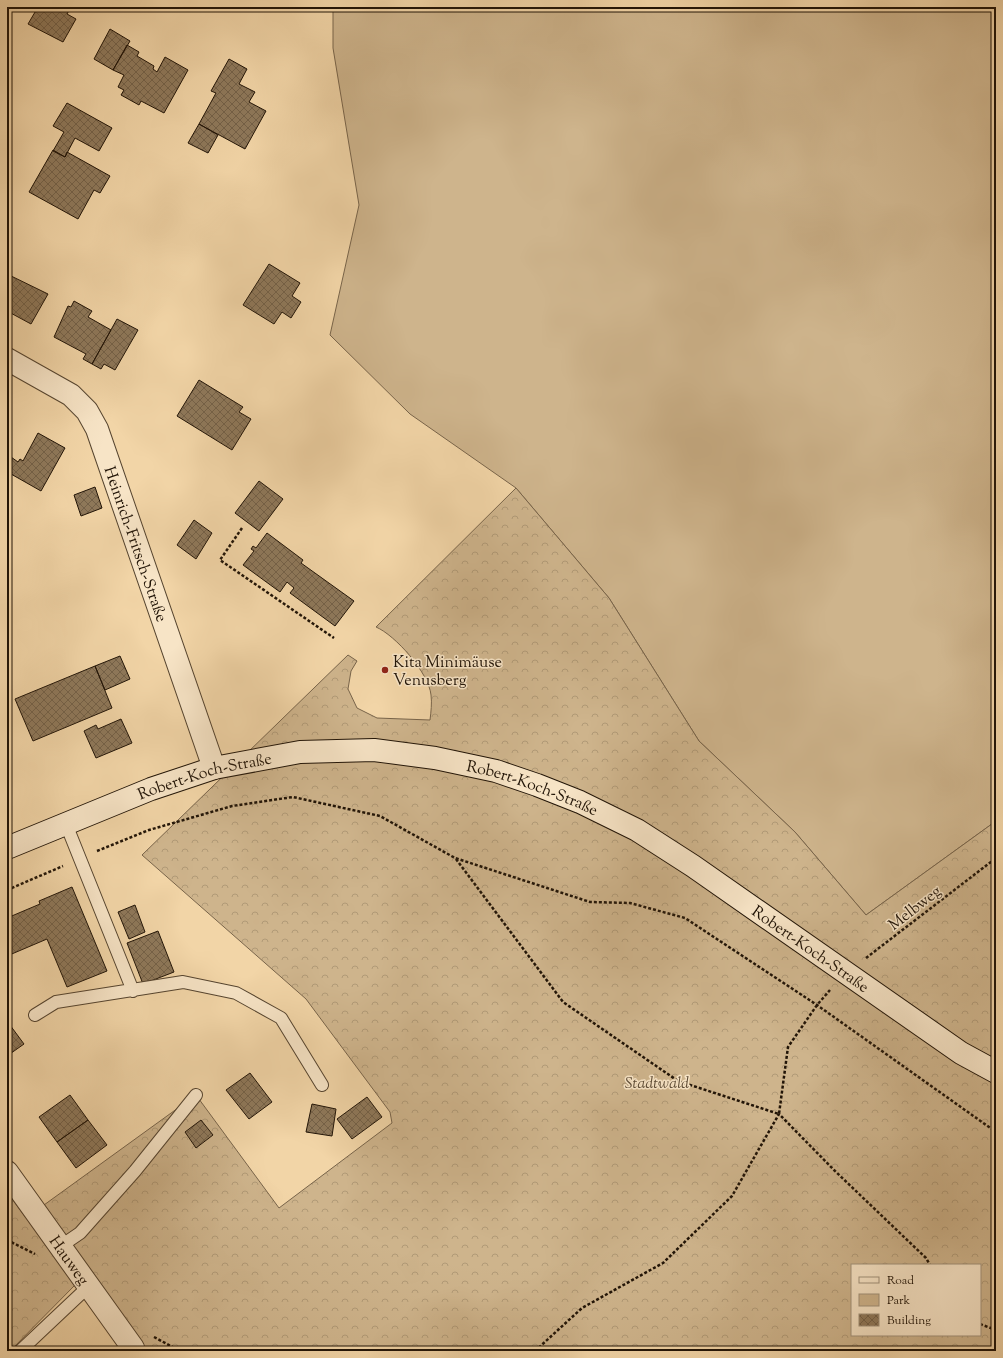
<svg xmlns="http://www.w3.org/2000/svg" width="1003" height="1358" viewBox="0 0 1003 1358" font-family="'Sorts Mill Goudy',serif">
	<style>
		.green { fill: #ceb48c; stroke: #78644a }
		.forest { fill: url(#forest-crowns); stroke: #78644a; fill-rule: evenodd }
		.building { fill: url(#building-cross-hatch); stroke: #211407 }
		.lines { fill: none; stroke-linecap: round; stroke-linejoin: round }
		.lane-casing { stroke: #55442f; stroke-width: 14 }
		.street-casing { stroke: #55442f; stroke-width: 24 }
		.secondary-casing { stroke: #211407; stroke-width: 24 }
		.path { stroke: #211407; stroke-width: 2.5; stroke-dasharray: 3 2; stroke-linecap: butt }
		.lane { stroke: #f7e4c6; stroke-width: 12 }
		.street { stroke: #f7e4c6; stroke-width: 22 }
		.secondary { stroke: #f7e4c6; stroke-width: 22 }
		.poi-dot { fill: #8f2418; stroke: #f7e4c6; stroke-width: 1.5 }
		.labels { text-anchor: middle; stroke-width: 3; stroke-linejoin: round; paint-order: stroke }
		.street-label { font-size: 16px; fill: #211407; stroke: #f7e4c6 }
		.poi-label { font-size: 16px; fill: #211407; stroke: #f7e4c6; text-anchor: start }
		.park-label { font-size: 16px; font-style: italic; fill: #5e4c36; stroke: #f7e4c6 }
	</style>
	<defs>
		<pattern id="forest-crowns" width="20" height="18" patternUnits="userSpaceOnUse"><rect width="20" height="18" fill="#ceb48c"/><path d="M2 6a3 3 0 1 1 6 0M12 15a3 3 0 1 1 6 0" fill="none" stroke="#b19a77"/></pattern>
		<pattern id="building-cross-hatch" width="8" height="8" patternUnits="userSpaceOnUse"><rect width="8" height="8" fill="#8e785a"/><path d="M0 0l8 8M0 8l8-8" fill="none" stroke="#746148"/></pattern>
	</defs>
	<rect width="100%" height="100%" fill="#f2d5a7"/>
	<filter id="stains"><feTurbulence type="fractalNoise" baseFrequency=".005" numOctaves="4"/><feColorMatrix values="0 0 0 0 .2 0 0 0 0 .09 0 0 0 0 .02 0 0 0 .5 -.17"/></filter>
	<radialGradient id="worn" r=".72"><stop offset=".6" stop-color="#630" stop-opacity="0"/><stop offset="1" stop-color="#630" stop-opacity=".3"/></radialGradient>
	<!-- green -->
	<path class="green" d="M 333,7 L 996,7 L 996,821 L 866,915 L 795,832 L 699,741 L 609,598 L 516,488 L 410,414 L 330,335 L 359,205 L 333,48 Z"/>
	<!-- forest -->
	<path class="forest" d="M 516,488 L 609,598 L 699,741 L 795,832 L 866,915 L 996,821 L 996,1351 L 124,1351 L 75,1285 L 10,1351 L 7,1351 L 7,1192 L 26,1218 L 196,1095 L 279,1208 L 392,1123 L 390,1112 L 306,999 L 142,855 L 348,655 L 357,661 L 351,671 L 348,689 L 357,708 L 377,718 L 430,720 C 431,712 432,703 431,695 C 429,673 395,635 376,627 ZM 852,1265 L 980,1265 L 980,1335 L 852,1335 Z"/>
	<!-- building -->
	<path class="building" d="M 38,7 L 71,7 L 67,14 L 76,19 L 63,42 L 28,24 Z
		M 110,29 L 130,41 L 113,70 L 94,59 Z
		M 127,45 L 139,52 L 137,56 L 154,66 L 153,69 L 157,72 L 165,57 L 188,70 L 164,113 L 141,101 L 139,105 L 121,95 L 124,90 L 118,87 L 124,75 L 113,70 Z
		M 229,59 L 247,69 L 239,84 L 255,92 L 249,102 L 266,111 L 245,149 L 199,124 L 216,93 L 211,91 Z
		M 67,103 L 112,128 L 99,151 L 75,138 L 65,157 L 53,151 L 64,132 L 53,126 Z
		M 199,124 L 218,135 L 208,153 L 188,143 Z
		M 53,150 L 65,157 L 67,152 L 110,176 L 100,193 L 94,190 L 78,219 L 29,192 Z
		M 269,264 L 300,283 L 292,296 L 301,302 L 291,318 L 282,312 L 274,324 L 243,305 Z
		M 7,274 L 48,294 L 31,324 L 7,311 Z
		M 74,301 L 92,311 L 88,317 L 111,330 L 92,364 L 83,359 L 86,354 L 54,337 L 68,306 L 71,307 Z
		M 117,319 L 138,330 L 115,370 L 104,364 L 101,369 L 92,364 Z
		M 199,380 L 243,407 L 239,412 L 251,419 L 232,450 L 177,416 Z
		M 38,433 L 65,448 L 41,491 L 11,474 L 12,472 L 7,469 L 7,465 L 11,457 L 18,462 L 20,459 L 23,461 Z
		M 259,481 L 283,499 L 259,531 L 235,513 Z
		M 95,487 L 102,508 L 81,516 L 74,495 Z
		M 194,520 L 212,533 L 196,559 L 177,545 Z
		M 267,533 L 303,560 L 301,563 L 354,601 L 335,626 L 290,593 L 294,588 L 287,582 L 280,592 L 243,565 L 254,551 L 251,549 L 253,546 L 256,548 Z
		M 120,656 L 130,679 L 105,690 L 95,666 Z
		M 95,666 L 112,708 L 33,741 L 15,699 Z
		M 121,719 L 132,743 L 96,758 L 84,731 L 96,725 L 98,729 Z
		M 72,887 L 107,971 L 67,987 L 47,939 L 7,956 L 7,918 L 40,904 L 39,901 Z
		M 135,905 L 145,932 L 129,939 L 118,912 Z
		M 158,931 L 174,972 L 143,984 L 127,943 Z
		M 7,1021 L 24,1044 L 7,1056 Z
		M 250,1073 L 272,1102 L 249,1119 L 226,1090 Z
		M 70,1095 L 88,1120 L 57,1142 L 39,1117 Z
		M 367,1097 L 382,1117 L 352,1139 L 337,1119 Z
		M 312,1104 L 336,1109 L 332,1136 L 306,1132 Z
		M 88,1120 L 107,1145 L 76,1168 L 57,1142 Z
		M 201,1120 L 213,1135 L 196,1148 L 185,1132 Z"/>
	<g class="lines">
		<defs>
			<path id="lane" d="M 66,824 L 133,991
				M 35,1015 L 56,1002 L 183,982 L 236,993 L 281,1018 L 322,1085
				M 61,1246 L 80,1233 L 135,1171 L 196,1095
				M 20,1351 L 89,1286"/>
			<g id="street">
				<path id="s1" d="M 7,359 L 71,395 L 87,411 L 97,429 L 214,768"/>
				<path id="s2" d="M 7,1172 L 133,1348"/>
			</g>
			<g id="secondary">
				<path id="s3" d="M 7,848 L 151,789 L 214,768 L 300,752 L 374,750 L 435,758 L 496,771 L 537,785 L 580,802 L 637,830 L 693,866 L 961,1053 L 996,1072"/>
			</g>
		</defs>
		<!-- lane casing -->
		<use href="#lane" class="lane-casing"/>
		<!-- street casing -->
		<use href="#street" class="street-casing"/>
		<!-- secondary casing -->
		<use href="#secondary" class="secondary-casing"/>
		<!-- path -->
		<path class="path" d="M 242,528 L 220,560 L 334,638
			M 97,851 L 149,830 L 232,806 L 293,797 L 380,816 L 455,858 L 590,902 L 630,903 L 685,918 L 817,1005 L 996,1132
			M 456,859 L 563,1002 L 678,1081 L 779,1114 L 788,1047 L 817,1005 L 830,990
			M 7,890 L 63,866
			M 866,958 L 996,858
			M 7,1240 L 35,1254
			M 980,1324 L 996,1330
			M 154,1337 L 180,1351
			M 535,1351 L 582,1308 L 663,1263 L 732,1196 L 779,1114 L 835,1171 L 926,1258 L 930,1265"/>
		<!-- lane -->
		<use href="#lane" class="lane"/>
		<!-- street -->
		<use href="#street" class="street"/>
		<!-- secondary -->
		<use href="#secondary" class="secondary"/>
	</g>
	<!-- markers -->
	<circle class="poi-dot" cx="385" cy="670" r="4"/>
	<g class="labels">
		<!-- street labels -->
		<g class="street-label">
			<text dy="6" stroke="none"><textPath href="#s1" startOffset="238">Heinrich-Fritsch-Straße</textPath></text>
			<text dy="6" stroke="none"><textPath href="#s3" startOffset="211">Robert-Koch-Straße</textPath></text>
			<text dy="6" stroke="none"><textPath href="#s3" startOffset="547">Robert-Koch-Straße</textPath></text>
			<text transform="translate(914 907) rotate(-38)" y="6">Melbweg</text>
			<text dy="6" stroke="none"><textPath href="#s3" startOffset="871">Robert-Koch-Straße</textPath></text>
			<text dy="6" stroke="none"><textPath href="#s2" startOffset="108">Hauweg</textPath></text>
		</g>
		<!-- poi labels -->
		<g class="poi-label">
			<text x="393" y="667">Kita Minimäuse<tspan x="393" dy="18">Venusberg</tspan></text>
		</g>
		<!-- park labels -->
		<g class="park-label">
			<text x="657" y="1088">Stadtwald</text>
		</g>
	</g>
	<!-- margin -->
	<rect width="1003" height="1358" fill="none" stroke="#f2d5a7" stroke-width="24"/>
	<rect x="8" y="8" width="987" height="1342" fill="none" stroke="#211407" stroke-width="2"/>
	<rect x="12" y="12" width="979" height="1334" fill="none" stroke="#211407"/>
	<!-- legend -->
	<rect x="851" y="1264" width="130" height="72" fill="#f7e4c6" stroke="#a1917a"/>
	<rect x="859" y="1277" width="20" height="6" fill="#f7e4c6" stroke="#a1917a"/>
	<text x="887" y="1284" font-size="12" fill="#211407">Road</text>
	<rect x="859" y="1294" width="20" height="12" fill="#ceb48c" stroke="#a1917a"/>
	<text x="887" y="1304" font-size="12" fill="#211407">Park</text>
	<rect x="859" y="1314" width="20" height="12" fill="url(#building-cross-hatch)" stroke="#a1917a"/>
	<text x="887" y="1324" font-size="12" fill="#211407">Building</text>
	<rect width="100%" height="100%" filter="url(#stains)"/>
	<rect width="100%" height="100%" fill="url(#worn)"/>
</svg>
